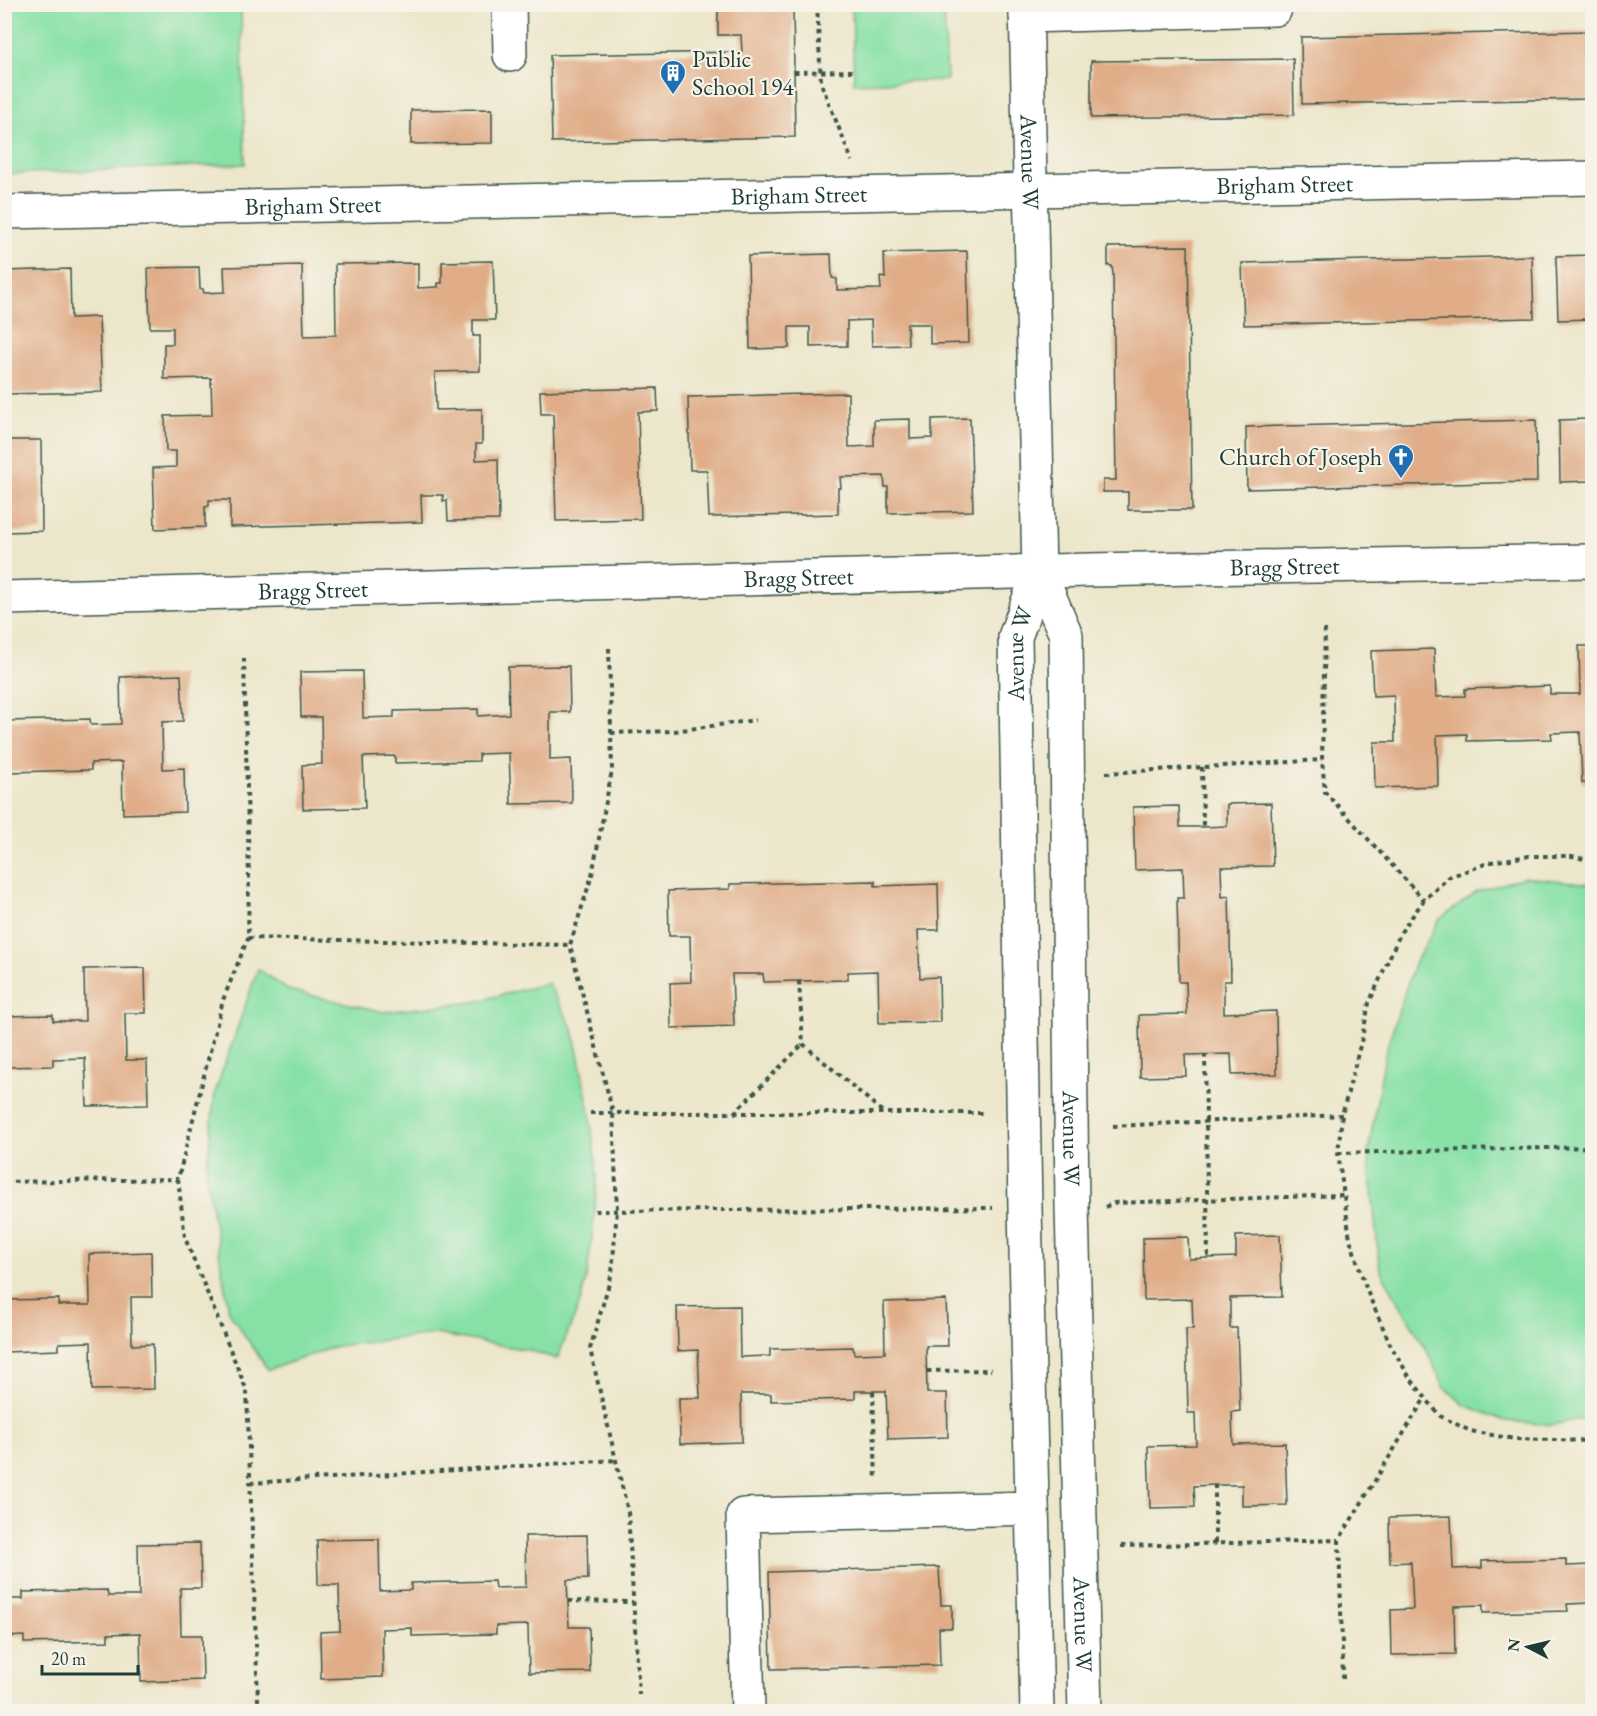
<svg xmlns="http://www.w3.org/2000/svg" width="1597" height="1716" viewBox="0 0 1597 1716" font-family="'EB Garamond',serif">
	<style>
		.green { fill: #87e1a7; stroke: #538f6e; stroke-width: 1.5 }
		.building { fill: #e0ad88 }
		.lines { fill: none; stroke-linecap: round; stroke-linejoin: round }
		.minor-casing { stroke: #3e564a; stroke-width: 36 }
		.path { stroke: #3e564a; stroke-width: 4; stroke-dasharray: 4.5 4.5; stroke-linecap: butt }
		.minor { stroke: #fff; stroke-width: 33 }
		.labels { text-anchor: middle; stroke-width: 4.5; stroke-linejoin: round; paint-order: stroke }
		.poi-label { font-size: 24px; fill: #1f3d34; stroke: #f7f3e8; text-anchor: start }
		.street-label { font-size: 24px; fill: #1f3d34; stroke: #f7f3e8 }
	</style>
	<rect width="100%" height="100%" fill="#f7f3e8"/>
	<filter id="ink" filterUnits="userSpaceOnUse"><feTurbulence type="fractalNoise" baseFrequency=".0167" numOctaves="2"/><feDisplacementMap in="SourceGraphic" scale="12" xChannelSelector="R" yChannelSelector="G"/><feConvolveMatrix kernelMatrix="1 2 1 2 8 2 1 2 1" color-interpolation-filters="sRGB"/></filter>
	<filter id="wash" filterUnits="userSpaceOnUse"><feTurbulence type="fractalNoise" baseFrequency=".008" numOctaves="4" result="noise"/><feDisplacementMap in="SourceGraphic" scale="24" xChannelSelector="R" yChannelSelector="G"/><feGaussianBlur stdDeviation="1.35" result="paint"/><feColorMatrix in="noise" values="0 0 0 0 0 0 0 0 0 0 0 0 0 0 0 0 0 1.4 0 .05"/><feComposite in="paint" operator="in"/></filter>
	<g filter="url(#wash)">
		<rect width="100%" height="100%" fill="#ece6ca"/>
		<!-- green -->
		<path class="green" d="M 4,5 L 241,5 L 245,164 L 5,174 Z
			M 852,5 L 944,5 L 947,80 L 854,83 Z
			M 1524,877 L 1592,884 L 1592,1417 L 1552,1425 L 1506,1421 L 1465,1405 L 1444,1387 L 1425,1347 L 1380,1270 L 1368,1153 L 1386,1050 L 1414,964 L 1440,919 L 1477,892 Z
			M 258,969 L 288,990 L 384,1012 L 474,1002 L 548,983 L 573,1029 L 590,1113 L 597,1176 L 595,1211 L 587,1275 L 580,1303 L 557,1359 L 528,1350 L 435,1334 L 337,1346 L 268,1370 L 229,1312 L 206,1174 L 215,1092 Z"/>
		<g id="blocks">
			<!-- building -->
			<path class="building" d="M 718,4 L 793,4 L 795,137 L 552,142 L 550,55 L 742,52 L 741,35 L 718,35 Z
				M 1592,31 L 1592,99 L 1302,104 L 1301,37 Z
				M 1293,59 L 1294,115 L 1091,118 L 1091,61 Z
				M 492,109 L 492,143 L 411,144 L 411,110 Z
				M 1188,246 L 1192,510 L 1128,510 L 1128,492 L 1103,492 L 1103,480 L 1116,480 L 1113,275 L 1112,266 L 1108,266 L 1108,247 Z
				M 967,251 L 969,343 L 930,344 L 930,324 L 907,324 L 908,345 L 872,346 L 871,320 L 847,321 L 847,346 L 810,347 L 810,327 L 789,327 L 789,348 L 750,349 L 748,256 L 831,254 L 832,278 L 837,279 L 837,290 L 881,289 L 880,277 L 885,278 L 884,253 Z
				M 1592,255 L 1592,319 L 1558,320 L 1556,256 Z
				M 1532,256 L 1534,318 L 1244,325 L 1242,263 Z
				M 493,261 L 495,320 L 473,320 L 473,336 L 480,336 L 480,371 L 435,372 L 436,410 L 482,409 L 482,444 L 476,444 L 476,460 L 498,459 L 499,520 L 448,521 L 447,500 L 443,501 L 443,495 L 421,495 L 422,522 L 230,527 L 230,500 L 209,500 L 209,506 L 205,507 L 205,527 L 155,529 L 153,468 L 176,467 L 176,451 L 166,451 L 165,416 L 212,415 L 211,378 L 164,379 L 164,344 L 173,344 L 173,328 L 150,328 L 148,268 L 199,267 L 200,289 L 203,289 L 204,293 L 225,292 L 224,267 L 302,265 L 304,336 L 336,335 L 335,264 L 418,263 L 418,288 L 438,287 L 438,283 L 442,283 L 442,262 Z
				M 70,269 L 71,318 L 99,317 L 102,392 L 4,394 L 4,271 Z
				M 657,388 L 658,411 L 638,412 L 641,519 L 556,521 L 553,414 L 541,414 L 540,391 Z
				M 848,393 L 849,447 L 874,446 L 874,420 L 910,419 L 910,439 L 932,438 L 932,419 L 970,418 L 973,511 L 888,513 L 888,487 L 885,487 L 884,476 L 840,477 L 841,488 L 838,488 L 838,514 L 709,517 L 707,470 L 690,470 L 688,397 Z
				M 1589,419 L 1592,419 L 1592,481 L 1560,482 L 1559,420 Z
				M 1536,420 L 1537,482 L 1247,489 L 1246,427 Z
				M 4,440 L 41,440 L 42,531 L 4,532 Z
				M 1579,646 L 1592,646 L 1592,783 L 1582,783 L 1580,732 L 1551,733 L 1552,739 L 1467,741 L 1467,734 L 1437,735 L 1438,786 L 1375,788 L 1374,742 L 1395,742 L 1394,695 L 1373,696 L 1371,651 L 1434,649 L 1436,697 L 1465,696 L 1465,689 L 1550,686 L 1550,694 L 1580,694 Z
				M 569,666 L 570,712 L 550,712 L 550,760 L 571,759 L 572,803 L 511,804 L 509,753 L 479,754 L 479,761 L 395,763 L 395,756 L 363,757 L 365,808 L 303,809 L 302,765 L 322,764 L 321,717 L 301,717 L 300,672 L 362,671 L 363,718 L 394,717 L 394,711 L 478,709 L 478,716 L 509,714 L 508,667 Z
				M 181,675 L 183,721 L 162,722 L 163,769 L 184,768 L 185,812 L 123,814 L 122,762 L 91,763 L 91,770 L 8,772 L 7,765 L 4,765 L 4,727 L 6,727 L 7,721 L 90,719 L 91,725 L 121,724 L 120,677 Z
				M 1271,803 L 1273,866 L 1221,867 L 1222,897 L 1229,896 L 1231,981 L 1224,981 L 1224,1013 L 1276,1011 L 1277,1074 L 1232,1075 L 1231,1054 L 1185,1055 L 1186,1076 L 1140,1077 L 1139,1015 L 1187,1014 L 1186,982 L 1179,982 L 1177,898 L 1184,898 L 1183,868 L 1135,870 L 1133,807 L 1179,806 L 1180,827 L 1203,827 L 1227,826 L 1227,804 Z
				M 875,881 L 875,886 L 938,884 L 939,930 L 918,930 L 920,978 L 939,977 L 940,1022 L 879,1023 L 878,971 L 848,972 L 848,980 L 799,981 L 764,982 L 763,974 L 732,974 L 734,1026 L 671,1028 L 670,983 L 691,982 L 690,936 L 669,936 L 668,891 L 730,889 L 730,884 Z
				M 145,968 L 146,1013 L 125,1013 L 126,1060 L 147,1060 L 148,1105 L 87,1106 L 85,1058 L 53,1059 L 53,1066 L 4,1067 L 4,1016 L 53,1015 L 53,1021 L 85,1021 L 84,969 Z
				M 1280,1235 L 1282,1297 L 1230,1298 L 1230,1328 L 1237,1328 L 1240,1411 L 1232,1412 L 1233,1444 L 1285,1443 L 1287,1505 L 1242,1506 L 1242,1485 L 1215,1485 L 1194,1486 L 1195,1507 L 1150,1508 L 1148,1446 L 1196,1445 L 1195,1413 L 1188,1413 L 1186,1329 L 1193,1329 L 1192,1299 L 1144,1300 L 1143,1238 L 1188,1237 L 1189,1259 L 1208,1258 L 1236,1257 L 1236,1236 Z
				M 151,1252 L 152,1297 L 131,1297 L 132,1345 L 153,1344 L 154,1389 L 92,1390 L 91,1342 L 59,1343 L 59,1350 L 4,1352 L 4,1300 L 59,1299 L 58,1305 L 90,1305 L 89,1254 Z
				M 946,1300 L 948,1346 L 926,1346 L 927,1393 L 947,1393 L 948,1437 L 888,1439 L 886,1391 L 855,1391 L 855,1399 L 771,1401 L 771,1394 L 741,1394 L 742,1442 L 680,1444 L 679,1398 L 700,1398 L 698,1350 L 678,1351 L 677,1307 L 739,1306 L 740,1357 L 770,1356 L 770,1349 L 853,1347 L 854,1354 L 885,1353 L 884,1302 Z
				M 1451,1516 L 1453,1569 L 1482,1568 L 1482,1561 L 1566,1559 L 1566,1566 L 1592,1565 L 1592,1603 L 1567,1604 L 1568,1611 L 1483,1613 L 1483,1605 L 1454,1606 L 1455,1654 L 1392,1655 L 1391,1610 L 1413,1609 L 1411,1562 L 1390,1563 L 1389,1518 Z
				M 587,1535 L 588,1579 L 567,1580 L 569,1627 L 589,1627 L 590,1672 L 529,1673 L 528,1625 L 496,1626 L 496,1634 L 412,1636 L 412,1628 L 382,1629 L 383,1677 L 321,1679 L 320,1632 L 340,1631 L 339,1585 L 318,1585 L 317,1540 L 379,1539 L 380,1591 L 411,1590 L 411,1583 L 494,1581 L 495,1588 L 526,1587 L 525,1536 Z
				M 200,1543 L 201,1588 L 180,1588 L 181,1635 L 202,1635 L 203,1680 L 141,1682 L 140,1633 L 108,1634 L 108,1641 L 24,1643 L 24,1636 L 4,1637 L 4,1599 L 23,1599 L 23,1592 L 107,1590 L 108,1596 L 139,1596 L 138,1544 Z
				M 939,1567 L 941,1605 L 952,1605 L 952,1628 L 939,1628 L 940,1665 L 771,1669 L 769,1572 Z"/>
		</g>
	</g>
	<g filter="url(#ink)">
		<use href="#blocks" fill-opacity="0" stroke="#3e564a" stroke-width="1.5"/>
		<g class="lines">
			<defs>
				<g id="minor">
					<path d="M 509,4 L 510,55"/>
					<path id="s1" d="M 1026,4 L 1039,572 L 1066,635 L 1072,1208 L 1085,1712"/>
					<path d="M 1026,16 L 1275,9"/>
					<path id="s2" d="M 4,212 L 1592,178"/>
					<path id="s3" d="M 4,598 L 1089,570 L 1592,561"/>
					<path d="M 748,1712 L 743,1515 L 1032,1508"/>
					<path id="s4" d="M 1037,1712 L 1025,1208 L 1015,637 L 1039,572"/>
				</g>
			</defs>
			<!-- minor casing -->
			<use href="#minor" class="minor-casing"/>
			<!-- path -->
			<path class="path" d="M 817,4 L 821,83 L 852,161
				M 794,72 L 854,71
				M 1325,629 L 1322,760 L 1325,792 L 1424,900
				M 609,648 L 612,770 L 592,875 L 570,945 L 613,1113 L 617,1210 L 612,1273 L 590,1349 L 628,1512 L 639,1695
				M 244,658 L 249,878 L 248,938 L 223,1000 L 178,1179 L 185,1238 L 247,1391 L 258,1701
				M 611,733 L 674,731 L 756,720
				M 1202,767 L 1203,827
				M 1106,773 L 1322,760
				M 1592,861 L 1572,856 L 1529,856 L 1491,862 L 1449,877 L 1424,900 L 1401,932 L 1369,1003 L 1362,1038 L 1342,1115 L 1338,1153 L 1350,1239 L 1367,1291 L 1391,1346 L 1410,1378 L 1440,1416 L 1470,1431 L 1514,1439 L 1592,1441
				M 248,938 L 570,945
				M 799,981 L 803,1044 L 883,1112
				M 1205,1054 L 1208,1258
				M 590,1113 L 985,1113
				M 734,1113 L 803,1044
				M 1113,1126 L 1342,1115
				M 1338,1153 L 1592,1147
				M 4,1182 L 178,1179
				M 1105,1207 L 1114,1203 L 1344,1195
				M 595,1211 L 993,1208
				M 927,1371 L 991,1370
				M 873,1391 L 876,1481
				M 250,1483 L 616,1460
				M 1215,1543 L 1215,1485
				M 1121,1546 L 1339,1540
				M 568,1601 L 633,1602
				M 1343,1679 L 1339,1540 L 1425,1398"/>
			<!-- minor -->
			<use href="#minor" class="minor"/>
		</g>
	</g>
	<!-- icons -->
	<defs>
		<symbol id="building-pin" viewBox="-11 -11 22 30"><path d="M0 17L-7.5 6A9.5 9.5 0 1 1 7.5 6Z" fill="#1f6fb2" stroke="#f7f3e8"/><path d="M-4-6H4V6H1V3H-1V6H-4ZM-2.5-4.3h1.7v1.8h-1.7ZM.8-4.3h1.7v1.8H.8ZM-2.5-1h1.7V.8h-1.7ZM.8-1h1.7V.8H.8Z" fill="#fff"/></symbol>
		<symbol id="church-pin" viewBox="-11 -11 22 30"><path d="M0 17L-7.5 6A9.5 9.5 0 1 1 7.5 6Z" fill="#1f6fb2" stroke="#f7f3e8"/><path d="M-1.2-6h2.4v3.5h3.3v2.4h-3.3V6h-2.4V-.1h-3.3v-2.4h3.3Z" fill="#fff"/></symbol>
	</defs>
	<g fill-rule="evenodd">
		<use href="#building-pin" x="658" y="58" width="30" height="40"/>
		<use href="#church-pin" x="1386" y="442" width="30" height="40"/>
	</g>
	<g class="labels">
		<!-- poi labels -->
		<g class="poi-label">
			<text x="692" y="67">Public<tspan x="692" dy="28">School 194</tspan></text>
			<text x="1382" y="465" text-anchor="end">Church of Joseph</text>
		</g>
		<!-- street labels -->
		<g class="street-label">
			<text dy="8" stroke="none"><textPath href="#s1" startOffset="158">Avenue W</textPath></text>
			<text dy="8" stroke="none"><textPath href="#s2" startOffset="1281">Brigham Street</textPath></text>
			<text dy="8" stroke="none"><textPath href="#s2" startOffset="795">Brigham Street</textPath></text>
			<text dy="8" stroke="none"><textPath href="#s2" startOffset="309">Brigham Street</textPath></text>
			<text dy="8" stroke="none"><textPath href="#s3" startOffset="1281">Bragg Street</textPath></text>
			<text dy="8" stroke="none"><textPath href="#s3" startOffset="795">Bragg Street</textPath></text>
			<text dy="8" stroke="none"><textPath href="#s3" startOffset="309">Bragg Street</textPath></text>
			<text dy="8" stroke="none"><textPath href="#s4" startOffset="1059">Avenue W</textPath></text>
			<text dy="8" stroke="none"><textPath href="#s1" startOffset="1140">Avenue W</textPath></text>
			<text dy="8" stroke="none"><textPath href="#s1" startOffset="1626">Avenue W</textPath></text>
		</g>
	</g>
	<!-- margin -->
	<rect width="1597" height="1716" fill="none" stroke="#f7f3e8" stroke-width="24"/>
	<!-- north arrow -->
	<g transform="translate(1528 1647) rotate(277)" stroke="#f7f3e8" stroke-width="4.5" paint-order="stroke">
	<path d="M0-4.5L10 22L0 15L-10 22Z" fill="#1f3d34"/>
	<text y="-9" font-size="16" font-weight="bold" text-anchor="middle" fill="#1f3d34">N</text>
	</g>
	<!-- scale -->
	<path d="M42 1665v9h96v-9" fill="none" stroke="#1f3d34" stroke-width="3"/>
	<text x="51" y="1665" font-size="18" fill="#1f3d34" stroke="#f7f3e8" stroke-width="4.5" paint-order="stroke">20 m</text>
</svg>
